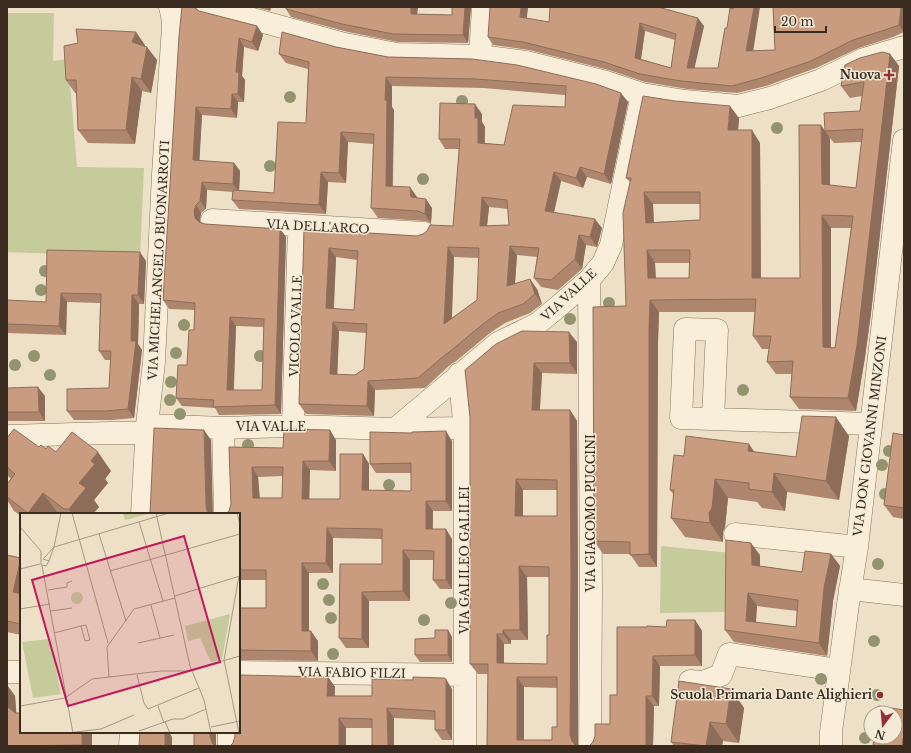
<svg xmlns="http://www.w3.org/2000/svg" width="911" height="753" viewBox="0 0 911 753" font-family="'Libre Baskerville',serif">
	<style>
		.green { fill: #c6cb9b }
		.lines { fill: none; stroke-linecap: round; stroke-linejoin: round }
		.minor-casing { stroke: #88735d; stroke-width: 23 }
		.minor { stroke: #f8eeda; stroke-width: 22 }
		.tree { fill: #939370 }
		.wall { fill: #ad866d; fill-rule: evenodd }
		.shaded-wall { fill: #8d6d59 }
		.building { fill: #c99c7f; stroke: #8d6d59; fill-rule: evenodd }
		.poi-dot { fill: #942f33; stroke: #f4ebd6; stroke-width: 1.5 }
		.labels { text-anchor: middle; stroke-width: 3; stroke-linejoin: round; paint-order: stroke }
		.poi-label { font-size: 12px; font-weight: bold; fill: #392b20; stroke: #f4ebd6; text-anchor: end }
		.street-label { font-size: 12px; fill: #392b20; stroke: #f4ebd6 }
		.inset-road { fill: none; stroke: #a59884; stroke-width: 1 }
		.view { fill: #c2185b; fill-opacity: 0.15; stroke: #c2185b; stroke-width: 2 }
		.inset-edge { fill: none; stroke: #392b20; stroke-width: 2 }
	</style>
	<rect width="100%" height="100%" fill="#ede0c7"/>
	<!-- green -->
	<path class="green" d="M 7,13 L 54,13 L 53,61 L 68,59 L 77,167 L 144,168 L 140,257 L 7,252 Z
		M 661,546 L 731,553 L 725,612 L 660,613 Z"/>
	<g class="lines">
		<defs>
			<path id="minor" d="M 208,7 L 345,44 L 397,54 L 480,56 L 526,62 L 606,82 L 642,94 L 685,101 L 738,106 L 770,98 L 821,80 L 864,59 L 904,47
				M 480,56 L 483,7
				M 212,220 L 424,233
				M 589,280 L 591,590 L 590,746
				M 459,374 L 465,428 L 465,746
				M 713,419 L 717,330 L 685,329 L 681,418 L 871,424
				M 147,425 L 223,428 L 293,426 L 395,429 L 498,343 L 537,324 L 560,305 L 589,280 L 603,263 L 611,245 L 642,94
				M 293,426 L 299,226
				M 223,428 L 225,514
				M 395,429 L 465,428
				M 7,436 L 110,433 L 147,433
				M 142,514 L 147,425 L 154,362 L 163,174 L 173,27 L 172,15 L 170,7
				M 735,534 L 857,547
				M 850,589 L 904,595
				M 7,672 L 21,672
				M 239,672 L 465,675
				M 690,681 L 703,682 L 721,675 L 729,654 L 838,670
				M 130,746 L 131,732
				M 229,746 L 229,732
				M 831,746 L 831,732 L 848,604 L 857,547 L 904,140"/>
		</defs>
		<!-- minor casing -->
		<use href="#minor" class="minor-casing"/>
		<!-- minor -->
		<use href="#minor" class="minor"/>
	</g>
	<!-- trees -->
	<g class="tree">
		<circle cx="290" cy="97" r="6"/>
		<circle cx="462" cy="101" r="6"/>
		<circle cx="777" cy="128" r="6"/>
		<circle cx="270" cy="166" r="6"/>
		<circle cx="423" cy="179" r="6"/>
		<circle cx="45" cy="271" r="6"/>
		<circle cx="41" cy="290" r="6"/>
		<circle cx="609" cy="303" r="6"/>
		<circle cx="570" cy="319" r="6"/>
		<circle cx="184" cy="325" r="6"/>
		<circle cx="176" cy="353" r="6"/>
		<circle cx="34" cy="356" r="6"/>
		<circle cx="260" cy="356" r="6"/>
		<circle cx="15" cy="365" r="6"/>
		<circle cx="50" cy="375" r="6"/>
		<circle cx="171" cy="382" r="6"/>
		<circle cx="743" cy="390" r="6"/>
		<circle cx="170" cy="400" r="6"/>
		<circle cx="180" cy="414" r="6"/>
		<circle cx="248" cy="445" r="6"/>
		<circle cx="889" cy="451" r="6"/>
		<circle cx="882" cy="465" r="6"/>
		<circle cx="389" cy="485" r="6"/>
		<circle cx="885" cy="494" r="6"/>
		<circle cx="878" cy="564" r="6"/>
		<circle cx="323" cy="584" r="6"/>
		<circle cx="329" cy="600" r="6"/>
		<circle cx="451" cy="603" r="6"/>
		<circle cx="331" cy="618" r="6"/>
		<circle cx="424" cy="620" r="6"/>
		<circle cx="874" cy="641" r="6"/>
		<circle cx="333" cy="654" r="6"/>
		<circle cx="821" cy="679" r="6"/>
		<circle cx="877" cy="695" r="6"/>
		<circle cx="865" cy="738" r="6"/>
	</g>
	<!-- wall -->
	<path class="wall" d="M 255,7 L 271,7 L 270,11 Z
		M 418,7 L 417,14 L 452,15 L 452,7 L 471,7 L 468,43 L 398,42 L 348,32 L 291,17 L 286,9 Z
		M 528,7 L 526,18 L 549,22 L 550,7 L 704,26 L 694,68 L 718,68 L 753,51 L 775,50 L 773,7 L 904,7 L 904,32 L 893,37 L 859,48 L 816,68 L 766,86 L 737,93 L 687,89 L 645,82 L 609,70 L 529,50 L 493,45 L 488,37 ZM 645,31 L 675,40 L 671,68 L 641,59 Z
		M 194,8 L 199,11 L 257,26 L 263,35 L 258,51 L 244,47 L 242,76 L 245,80 L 244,102 L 238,102 L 237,118 L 202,115 L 199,161 L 234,163 L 240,171 L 239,191 L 274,193 L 306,123 L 308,69 L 286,63 L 279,54 L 336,47 L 388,57 L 472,59 L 628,102 L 611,184 L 587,177 L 583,188 L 561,181 L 554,212 L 602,228 L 597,247 L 586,245 L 582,269 L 558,290 L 541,287 L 534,278 L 537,257 L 517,255 L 515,284 L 537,289 L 542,304 L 530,313 L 505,323 L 490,333 L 455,362 L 451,364 L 425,388 L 375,390 L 374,416 L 306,414 L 299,404 L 304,229 L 417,236 L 453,226 L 459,149 L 445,149 L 439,139 L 482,114 L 482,122 L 485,127 L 485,143 L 504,145 L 565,107 L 565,95 L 483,88 L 392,86 L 392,107 L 394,110 L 393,186 L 417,197 L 417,198 L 432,208 L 431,223 L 425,221 L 378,218 L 371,208 L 373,144 L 348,142 L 346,183 L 328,182 L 326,214 L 239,209 L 232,200 L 233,192 L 207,190 L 206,209 L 201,213 L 200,220 L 200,222 L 205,224 L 280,229 L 286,237 L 281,414 L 219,415 L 215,408 L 182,406 L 176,398 L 187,365 L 194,330 L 195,310 L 169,309 L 163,300 ZM 489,207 L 508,209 L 509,225 L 487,226 ZM 336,257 L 357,260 L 354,310 L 334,309 ZM 454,257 L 479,258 L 477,300 L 452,319 ZM 236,326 L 264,327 L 262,390 L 234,390 ZM 339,331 L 366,333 L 364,369 L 355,375 L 337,374 Z
		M 145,45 L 145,46 L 157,60 L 151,93 L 142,91 L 135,144 L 88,143 L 78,130 L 77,93 L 75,93 L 66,80 Z
		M 890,54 L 899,66 L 871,313 L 865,357 L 856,411 L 799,409 L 790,397 L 792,374 L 776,374 L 767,362 L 769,349 L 762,349 L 753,336 L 755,312 L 659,312 L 658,341 L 657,567 L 639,567 L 630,554 L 603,554 L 594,541 L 626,306 L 630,182 L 626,178 L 739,118 L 738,130 L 760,143 L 761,278 L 800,278 L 825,130 L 860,111 L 862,96 L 850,98 L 841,86 ZM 830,138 L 834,143 L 862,142 L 856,188 L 830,185 ZM 653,204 L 700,204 L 700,220 L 654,222 ZM 831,228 L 851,228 L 835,348 L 831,347 ZM 655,263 L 689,263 L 689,278 L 656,278 Z
		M 47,250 L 146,261 L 144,304 L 139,304 L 138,344 L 142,350 L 134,418 L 112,420 L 74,420 L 67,411 L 109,388 L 111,360 L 105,360 L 99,351 L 100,303 L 67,302 L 66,335 L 7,333 L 7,300 L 46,302 Z
		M 577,342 L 577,374 L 542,373 L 540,410 L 570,410 L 577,421 L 578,590 L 578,746 L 487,746 L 488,674 L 478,674 L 470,664 L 470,417 L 465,370 ZM 523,490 L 557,490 L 557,516 L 523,516 ZM 527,577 L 549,577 L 549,635 L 547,664 L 504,663 L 504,644 L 511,644 L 511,640 L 528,640 ZM 524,687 L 557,688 L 557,727 L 552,740 L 524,740 Z
		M 7,388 L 45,396 L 45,421 L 7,421 Z
		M 904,435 L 904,519 L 893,517 L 884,505 Z
		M 849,436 L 839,500 L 787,492 L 785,511 L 762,508 L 757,502 L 728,498 L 725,527 L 723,532 L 723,542 L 685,537 L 671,518 L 674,495 L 670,490 L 684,456 L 754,452 L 796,457 Z
		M 7,438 L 56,452 L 111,471 L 105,479 L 108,483 L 94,500 L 99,507 L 93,514 L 59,514 L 57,512 L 55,514 L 21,514 L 21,516 L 14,511 L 7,500 L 7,484 L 11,479 L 7,475 Z
		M 336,440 L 336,471 L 310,470 L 309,499 L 340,499 L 363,454 L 369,464 L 369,491 L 411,491 L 411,473 L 376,473 L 370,464 L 452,441 L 452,511 L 433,511 L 433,529 L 452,539 L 452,589 L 440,589 L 433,580 L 433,560 L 410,560 L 410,601 L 369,601 L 369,648 L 346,648 L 339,638 L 340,564 L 382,564 L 382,539 L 333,538 L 333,573 L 309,573 L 309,631 L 318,641 L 318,661 L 239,660 L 239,608 L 266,608 L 266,580 L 239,580 L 239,514 L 229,511 L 231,504 L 229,447 L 283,448 ZM 283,476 L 282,498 L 260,498 L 258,477 Z
		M 831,554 L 840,566 L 833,601 L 827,656 L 734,642 L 725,630 L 760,555 L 760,566 L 802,572 ZM 757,606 L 797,611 L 796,627 L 756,622 Z
		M 7,555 L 21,558 L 21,635 L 7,632 Z
		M 695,620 L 702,631 L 702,666 L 660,666 L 659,706 L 654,706 L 653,746 L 589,746 L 610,724 L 617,695 L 647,627 L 666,627 Z
		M 448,630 L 452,637 L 452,662 L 420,662 L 415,655 L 435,638 Z
		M 328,677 L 335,687 L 335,696 L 372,696 L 452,689 L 452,740 L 442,740 L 435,730 L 435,720 L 394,718 L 372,728 L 346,728 L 346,746 Z
		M 7,685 L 15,696 L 16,713 L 21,732 L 92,732 L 92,746 L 7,746 Z
		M 731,689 L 744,708 L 739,743 L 723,741 L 722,746 L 674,746 L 671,742 Z"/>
	<!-- shaded-wall -->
	<path class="shaded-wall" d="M 267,7 L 271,7 L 270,11 Z
		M 411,7 L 418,7 L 416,21 L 411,14 Z
		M 465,7 L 471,7 L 468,43 L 463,35 Z
		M 521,7 L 528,7 L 526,25 L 520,17 Z
		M 754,7 L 760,7 L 752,59 L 746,51 Z
		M 901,7 L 903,7 L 904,9 L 904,32 L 899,25 Z
		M 698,18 L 704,26 L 693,75 L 687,68 Z
		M 640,23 L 645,31 L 640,65 L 635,58 Z
		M 257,26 L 263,35 L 258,51 L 252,42 Z
		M 136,32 L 145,45 L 142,55 L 132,42 Z
		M 239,38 L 244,47 L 242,76 L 245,80 L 244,102 L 238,94 L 236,72 Z
		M 147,47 L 157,60 L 151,93 L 141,79 Z
		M 890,54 L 899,66 L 871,313 L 865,357 L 856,411 L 848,398 Z
		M 132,77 L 142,91 L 135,144 L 126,130 Z
		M 386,77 L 392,86 L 392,107 L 394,110 L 392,195 L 386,186 L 385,100 Z
		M 621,93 L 628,102 L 611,184 L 604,174 Z
		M 232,94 L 238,102 L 237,118 L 231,109 Z
		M 475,104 L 482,114 L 482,122 L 485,127 L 484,152 L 478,143 L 475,118 Z
		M 730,106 L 739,118 L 737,143 L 728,130 Z
		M 196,107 L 202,115 L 199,169 L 193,160 Z
		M 821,125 L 830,138 L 830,196 L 822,184 Z
		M 752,130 L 760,143 L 761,290 L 752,278 Z
		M 341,132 L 348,142 L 346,183 L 339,173 Z
		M 234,163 L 240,171 L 239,192 L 233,184 Z
		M 580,167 L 587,177 L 583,188 L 576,178 Z
		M 321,172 L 328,182 L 326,214 L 319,205 Z
		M 554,172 L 561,181 L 552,221 L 545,211 Z
		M 202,182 L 207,190 L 206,209 L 200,201 Z
		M 410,187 L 417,197 L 417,207 L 411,197 Z
		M 644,192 L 653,204 L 654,235 L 646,223 Z
		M 482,197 L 489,207 L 486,235 L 480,226 Z
		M 426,199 L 432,208 L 431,223 L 425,214 Z
		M 196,205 L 201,213 L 200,220 L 201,226 L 195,218 L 194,211 Z
		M 822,215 L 831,228 L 831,359 L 823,347 Z
		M 595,219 L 602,228 L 597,247 L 590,237 Z
		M 280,229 L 286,237 L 281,414 L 275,405 Z
		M 579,235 L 586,245 L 582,269 L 575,259 Z
		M 510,246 L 517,255 L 514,295 L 507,286 Z
		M 448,247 L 454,257 L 451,334 L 444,324 Z
		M 329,248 L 336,257 L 333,318 L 326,308 Z
		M 647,250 L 655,263 L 656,290 L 648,278 Z
		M 140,252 L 146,261 L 144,304 L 138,295 Z
		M 530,279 L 537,289 L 542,304 L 535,294 Z
		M 61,293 L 67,302 L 66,335 L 59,326 Z
		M 132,295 L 139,304 L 138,344 L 142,350 L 134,418 L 128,409 L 131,341 Z
		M 650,300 L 659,312 L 658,341 L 657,567 L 649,554 L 649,328 Z
		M 230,317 L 236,326 L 233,399 L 227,390 Z
		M 333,322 L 339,331 L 337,383 L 330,374 Z
		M 569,332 L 577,342 L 577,374 L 570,363 Z
		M 534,363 L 542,373 L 539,420 L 532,410 Z
		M 368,381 L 375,390 L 374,416 L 367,406 Z
		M 38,387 L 45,396 L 45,421 L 39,412 Z
		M 570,410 L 577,421 L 578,590 L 578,746 L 575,746 L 572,741 L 570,735 Z
		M 836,417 L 849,436 L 839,500 L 826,481 Z
		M 204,430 L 211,440 L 213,514 L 210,514 L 207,511 L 206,505 Z
		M 330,430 L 336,440 L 336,471 L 329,461 Z
		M 446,431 L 452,441 L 452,511 L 446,501 Z
		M 749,444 L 762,463 L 748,451 Z
		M 98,452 L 111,471 L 105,479 L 108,483 L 94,500 L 99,507 L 93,514 L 72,514 L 69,509 L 79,483 L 91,461 Z
		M 363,454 L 369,464 L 369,500 L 362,490 Z
		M 303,461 L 310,470 L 309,508 L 302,499 Z
		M 252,467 L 258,477 L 260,508 L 253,498 Z
		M 774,473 L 787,492 L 785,511 L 772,492 Z
		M 516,479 L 523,490 L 523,526 L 515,516 Z
		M 715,479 L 728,498 L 725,527 L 723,532 L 723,542 L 710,523 L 709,513 Z
		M 43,493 L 57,512 L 55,514 L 29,514 L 28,513 Z
		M 426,501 L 433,511 L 432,538 L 426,529 Z
		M 327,528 L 333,538 L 333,573 L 326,563 Z
		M 446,529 L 452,539 L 452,589 L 446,580 Z
		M 751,543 L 760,555 L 760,578 L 752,565 Z
		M 403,550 L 410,560 L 410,601 L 403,591 Z
		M 831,554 L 840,566 L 833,601 L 827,656 L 819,643 L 824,588 Z
		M 21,560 L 21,604 L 13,592 Z
		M 302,563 L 309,573 L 309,641 L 302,631 Z
		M 519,566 L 527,577 L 528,640 L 520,630 Z
		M 362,592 L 369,601 L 369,648 L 362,639 Z
		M 748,593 L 757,606 L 755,633 L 746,621 Z
		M 695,620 L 702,631 L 702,666 L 695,655 Z
		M 448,630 L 452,637 L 452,662 L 448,655 Z
		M 503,630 L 511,640 L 511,644 L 503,634 Z
		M 311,631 L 318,641 L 318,661 L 311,651 Z
		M 497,634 L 504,644 L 504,674 L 497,663 Z
		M 653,656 L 660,666 L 659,706 L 652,696 Z
		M 328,677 L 335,687 L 334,705 L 327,696 Z
		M 517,677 L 524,687 L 524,746 L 517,740 Z
		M 446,679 L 452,689 L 452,740 L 446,730 Z
		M 7,685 L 15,696 L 17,721 L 7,706 Z
		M 731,689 L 744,708 L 739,743 L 726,724 Z
		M 646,696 L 654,706 L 653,746 L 646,746 Z
		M 387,708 L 394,718 L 394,746 L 388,746 Z
		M 339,718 L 346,728 L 346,746 L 339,746 Z
		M 710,722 L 723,741 L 722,746 L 706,746 Z
		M 82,732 L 92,732 L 92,746 L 83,746 L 82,745 Z
		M 165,732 L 169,732 L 172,737 L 172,746 L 165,746 Z
		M 210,732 L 216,732 L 216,746 L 214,746 L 212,743 L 210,736 Z
		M 903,738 L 904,739 L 904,746 L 902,746 Z"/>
	<!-- building -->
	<path class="building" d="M 182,7 L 193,7 L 199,11 L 257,26 L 252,42 L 239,38 L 236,72 L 239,72 L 238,94 L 232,94 L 231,109 L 196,107 L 193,160 L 234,163 L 233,184 L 202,182 L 200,201 L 196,205 L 194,211 L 195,218 L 199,222 L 205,224 L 280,229 L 275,405 L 213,407 L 214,400 L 176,398 L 178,365 L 187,365 L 189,330 L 194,330 L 195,303 L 163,300 L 179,36 ZM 230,317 L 264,319 L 262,390 L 227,390 Z
		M 286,7 L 411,7 L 411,14 L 452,15 L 452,7 L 465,7 L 463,35 L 393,34 L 342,24 L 286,9 Z
		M 490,7 L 521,7 L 520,17 L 549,22 L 550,7 L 658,7 L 698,18 L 687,68 L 718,68 L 725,28 L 727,28 L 730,8 L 733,9 L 733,7 L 754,7 L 746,51 L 775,50 L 773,7 L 901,7 L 899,25 L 888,29 L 853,40 L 811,61 L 761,78 L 732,86 L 681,81 L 640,74 L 604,62 L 523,42 L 488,37 ZM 640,23 L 676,34 L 671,68 L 635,58 Z
		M 76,29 L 136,32 L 132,42 L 147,47 L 141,79 L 132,77 L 126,130 L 78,130 L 76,80 L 66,80 L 64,46 L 78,43 Z
		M 282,32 L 336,47 L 388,57 L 472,59 L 517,65 L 596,84 L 621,93 L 604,174 L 580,167 L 576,178 L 554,172 L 545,211 L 595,219 L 590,237 L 579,235 L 575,259 L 551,280 L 534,278 L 539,248 L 510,246 L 507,286 L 530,279 L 535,294 L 523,304 L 498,313 L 483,324 L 448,353 L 445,355 L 418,378 L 368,381 L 367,406 L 299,404 L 304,229 L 417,236 L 423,234 L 427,231 L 430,225 L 453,226 L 460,139 L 439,139 L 440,103 L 475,104 L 475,118 L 478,118 L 478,143 L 504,145 L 513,105 L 565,107 L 566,86 L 476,79 L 386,77 L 385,100 L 387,100 L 386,186 L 410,187 L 411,197 L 426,199 L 425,214 L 418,211 L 371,208 L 374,134 L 341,132 L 339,173 L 321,172 L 319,205 L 232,200 L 233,190 L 274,193 L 278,122 L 306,123 L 309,62 L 279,54 ZM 482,197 L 507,200 L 509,225 L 480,226 ZM 448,247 L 479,248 L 477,300 L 444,324 ZM 329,248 L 358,251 L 354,310 L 326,308 ZM 333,322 L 367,324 L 364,369 L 355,375 L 330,374 Z
		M 882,52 L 890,54 L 862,301 L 857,345 L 848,398 L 790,397 L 793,361 L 767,362 L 771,336 L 753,336 L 756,299 L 650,300 L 649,328 L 649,554 L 630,555 L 630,542 L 594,541 L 593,307 L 626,306 L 623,213 L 631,178 L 626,178 L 643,96 L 675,101 L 730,106 L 728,130 L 752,130 L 752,278 L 800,278 L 799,125 L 821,125 L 822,184 L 856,188 L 863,129 L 825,131 L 824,113 L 860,111 L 864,82 L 841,86 L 845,65 L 860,58 ZM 644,192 L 700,192 L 700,220 L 646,223 ZM 822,215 L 853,216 L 835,348 L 823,347 ZM 647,250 L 690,250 L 689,278 L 648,278 Z
		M 47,250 L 140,252 L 138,295 L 132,295 L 131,341 L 136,341 L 128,409 L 106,411 L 67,411 L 67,389 L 109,388 L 111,351 L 99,351 L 101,294 L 61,293 L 59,326 L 7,324 L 7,300 L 46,302 Z
		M 522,331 L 569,332 L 570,363 L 534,363 L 532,410 L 570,410 L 571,579 L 570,735 L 572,741 L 576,746 L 487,746 L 488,664 L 470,664 L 470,417 L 465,370 L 496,344 ZM 516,479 L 557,480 L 557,516 L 515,516 ZM 519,566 L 549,567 L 549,635 L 547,635 L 547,664 L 497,663 L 497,634 L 503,634 L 503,630 L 520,630 ZM 517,677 L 557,677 L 557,727 L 552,727 L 552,740 L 517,740 Z
		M 38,387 L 39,412 L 7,412 L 7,388 Z
		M 802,416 L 836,417 L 826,481 L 774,473 L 772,492 L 749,489 L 749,483 L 715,479 L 712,508 L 709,513 L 710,523 L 671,518 L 674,490 L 670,490 L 674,455 L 684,456 L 686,436 L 749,444 L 748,451 L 796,457 Z
		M 154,428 L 204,430 L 206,505 L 207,511 L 211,514 L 150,514 Z
		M 14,429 L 39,447 L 41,445 L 46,449 L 48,446 L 56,452 L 72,432 L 98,452 L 91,461 L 95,464 L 79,483 L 86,488 L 69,509 L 64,509 L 43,493 L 28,513 L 7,497 L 7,484 L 15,474 L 7,467 L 7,438 Z
		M 284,429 L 330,430 L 329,461 L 303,461 L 302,499 L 340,499 L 340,454 L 363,454 L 362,490 L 411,491 L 411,463 L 370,464 L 370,432 L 412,433 L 412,432 L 446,431 L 446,501 L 426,501 L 426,529 L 446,529 L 446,580 L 433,580 L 434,551 L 403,550 L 403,591 L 362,592 L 362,639 L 339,638 L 340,564 L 382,564 L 382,529 L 327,528 L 326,563 L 302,563 L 302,631 L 311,631 L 311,651 L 239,650 L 239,608 L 266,608 L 266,570 L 239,570 L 239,514 L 226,514 L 229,511 L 231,504 L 229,447 L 283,448 ZM 252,467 L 283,467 L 282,498 L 253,498 Z
		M 893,433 L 904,435 L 904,508 L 884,505 Z
		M 726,540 L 751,543 L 752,565 L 802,572 L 805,551 L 831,554 L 824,588 L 819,643 L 725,630 ZM 748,593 L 798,600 L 796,627 L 746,621 Z
		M 7,555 L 21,558 L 13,592 L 21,594 L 21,624 L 7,621 Z
		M 667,620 L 695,620 L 695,655 L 653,656 L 652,696 L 646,696 L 646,746 L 589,746 L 593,742 L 595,736 L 595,724 L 610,724 L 610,695 L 617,695 L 617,627 L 647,627 L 647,626 L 666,627 Z
		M 435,630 L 448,630 L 448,655 L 415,655 L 415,639 L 435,638 Z
		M 239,675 L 328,677 L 327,696 L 372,696 L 372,679 L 413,680 L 413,677 L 444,678 L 446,679 L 446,730 L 435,730 L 435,711 L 387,708 L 388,746 L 372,746 L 372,719 L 339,718 L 339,746 L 230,746 L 233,743 L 235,736 L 235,732 L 239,732 Z
		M 679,681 L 731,689 L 726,724 L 710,722 L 706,746 L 671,742 Z
		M 7,706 L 15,713 L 21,713 L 21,732 L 82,732 L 82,745 L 7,746 Z
		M 878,706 L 904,710 L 904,738 L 903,738 L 902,746 L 873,746 L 874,737 L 895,737 L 895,713 L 877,713 Z
		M 140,732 L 165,732 L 165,746 L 171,746 L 139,746 Z
		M 194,732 L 210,732 L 210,736 L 212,743 L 215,746 L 194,746 Z"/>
	<!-- markers -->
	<g class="poi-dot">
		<path d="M887 69h4v4h4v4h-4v4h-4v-4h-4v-4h4z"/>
		<circle cx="880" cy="695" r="4"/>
	</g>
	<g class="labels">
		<!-- poi labels -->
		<g class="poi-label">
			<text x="881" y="79">Nuova</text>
			<text x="872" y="699">Scuola Primaria Dante Alighieri</text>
		</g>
		<!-- street labels -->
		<g class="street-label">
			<text transform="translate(318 227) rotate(3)" y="4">VIA DELL'ARCO</text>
			<text transform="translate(159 260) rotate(-87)" y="4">VIA MICHELANGELO BUONARROTI</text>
			<text transform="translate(569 295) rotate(-43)" y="4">VIA VALLE</text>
			<text transform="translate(296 326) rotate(-88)" y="4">VICOLO VALLE</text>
			<text x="271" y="431">VIA VALLE</text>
			<text transform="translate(870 436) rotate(-83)" y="4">VIA DON GIOVANNI MINZONI</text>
			<text transform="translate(591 513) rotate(-90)" y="4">VIA GIACOMO PUCCINI</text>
			<text transform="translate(465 560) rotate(-90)" y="4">VIA GALILEO GALILEI</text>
			<text transform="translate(352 673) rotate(1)" y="4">VIA FABIO FILZI</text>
		</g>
	</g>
	<!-- overview -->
	<g transform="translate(20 513)">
		<rect width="220" height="220" fill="#ede0c7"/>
		<path d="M 103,0 L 132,0 L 105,7 ZM51 85a6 6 0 1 1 12 0a6 6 0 1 1-12 0ZM 210,101 L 202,146 L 191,149 L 180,125 L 168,128 L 165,113 ZM 30,126 L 41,181 L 13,185 L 2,129 Z" fill="#c6cb9b"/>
		<path class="inset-road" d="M 52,0 L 88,130M 136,0 L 170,153 L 184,187 L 191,220M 217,0 L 220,12M 119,9 L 143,88M 0,14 L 21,38 L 21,52 L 26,53 L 29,48 L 23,46M 79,21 L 106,108M 24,45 L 34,34 L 149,0M 29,48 L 34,34 L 41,0M 22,53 L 53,220M 0,56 L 20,51M 90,58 L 220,21M 28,77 L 47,74 L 47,70 L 52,68M 155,83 L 220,63M 131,92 L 140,125M 0,96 L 30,91M 31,98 L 52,95M 34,120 L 61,113 L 66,112 L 70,127 L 65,128 L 61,113M 118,130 L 154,122M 117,162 L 124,190 L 128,196 L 179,175M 89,164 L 87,134 L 114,96 L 155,85M 0,193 L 45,185 L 72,166 L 141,158 L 167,158 L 220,143M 138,193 L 144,210M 145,209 L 150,220M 191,214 L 220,208M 119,218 L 153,206 L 163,206 L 186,196M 47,220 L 81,216 L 114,202M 219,220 L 204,147 L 219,63"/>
		<path class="view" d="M 164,23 L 200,149 L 48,193 L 12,67 Z"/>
		<rect width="220" height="220" class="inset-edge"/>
	</g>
	<!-- border -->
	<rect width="911" height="753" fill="none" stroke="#392b20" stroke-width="16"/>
	<!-- north arrow -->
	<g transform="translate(883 725) rotate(196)"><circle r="19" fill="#f4ebd6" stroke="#a99e8d"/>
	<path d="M0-3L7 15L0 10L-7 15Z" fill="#942f33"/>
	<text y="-6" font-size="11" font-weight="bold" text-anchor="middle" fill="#392b20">N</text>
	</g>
	<!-- scale -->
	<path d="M775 26v6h51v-6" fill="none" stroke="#392b20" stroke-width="2"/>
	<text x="781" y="26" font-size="12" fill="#392b20" stroke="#f4ebd6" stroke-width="3" paint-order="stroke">20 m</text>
</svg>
